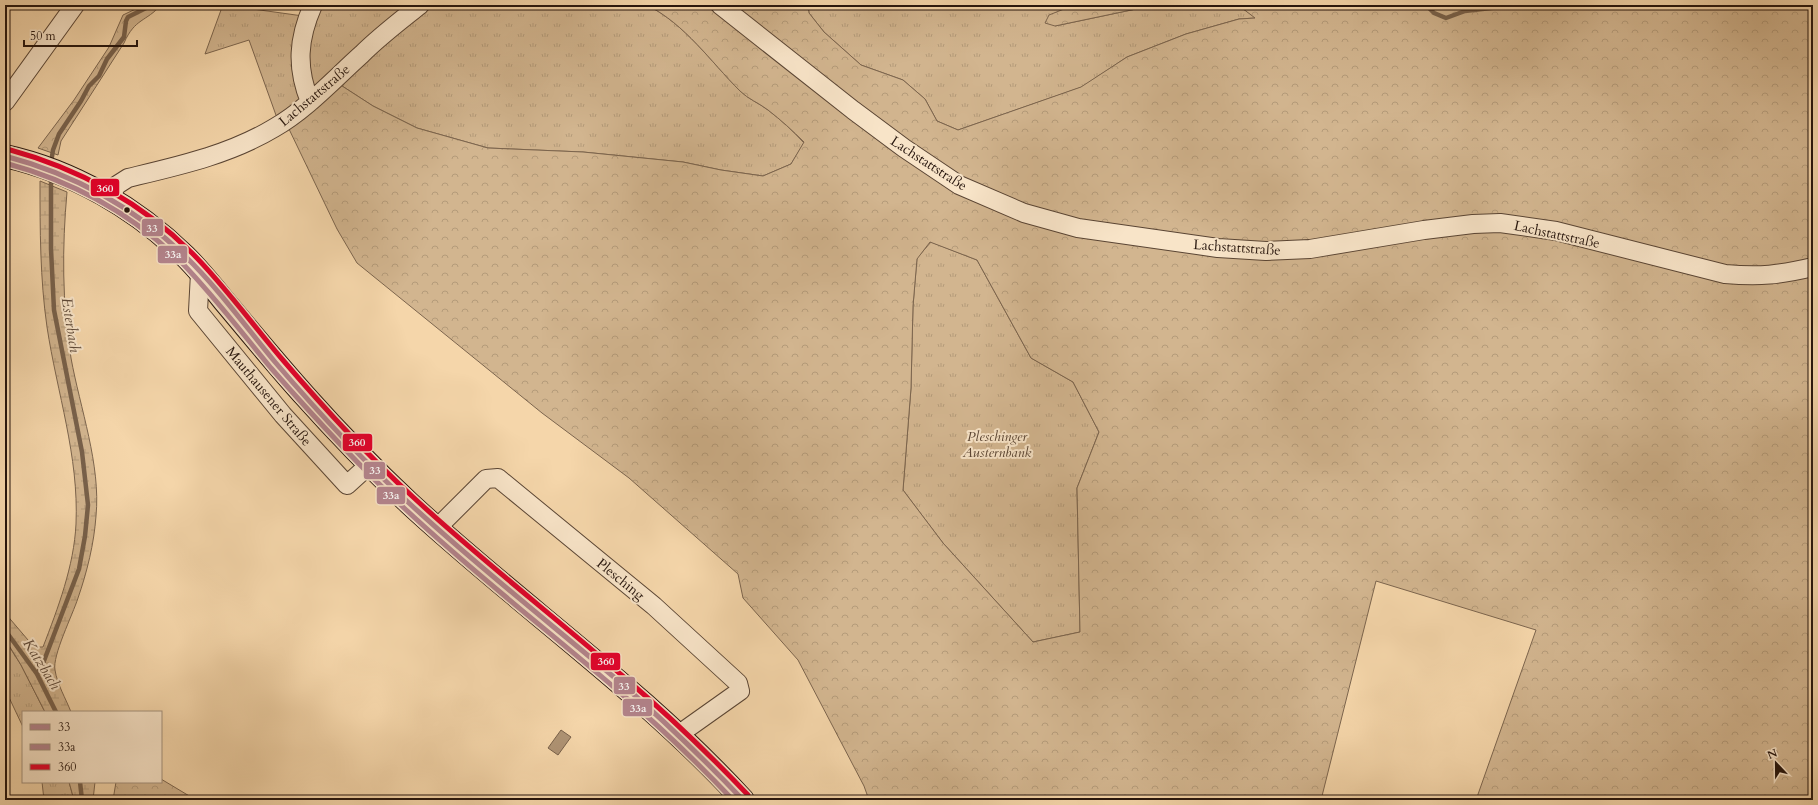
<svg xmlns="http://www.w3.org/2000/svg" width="1818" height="805" viewBox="0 0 1818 805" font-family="Cardo,serif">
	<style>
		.grass { fill: url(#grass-tufts); stroke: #7c654e }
		.forest { fill: url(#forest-crowns); stroke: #7c654e; fill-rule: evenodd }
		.wetland { fill: url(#wetland-marsh); stroke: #7c654e }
		.water { fill: #af9475; stroke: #78614b }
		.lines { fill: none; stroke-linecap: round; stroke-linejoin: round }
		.stream { stroke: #78614b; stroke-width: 4.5 }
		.minor-casing { stroke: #5a4534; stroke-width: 20 }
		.secondary-casing { stroke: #26150d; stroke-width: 24 }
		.minor { stroke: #f8e4c8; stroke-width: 18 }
		.secondary { stroke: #f8e4c8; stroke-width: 22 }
		.bus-1-casing { stroke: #f8e4c8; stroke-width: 8 }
		.bus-2-casing { stroke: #f8e4c8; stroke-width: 8 }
		.bus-3-casing { stroke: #f8e4c8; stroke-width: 8 }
		.bus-1 { stroke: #b4848e; stroke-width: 5 }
		.bus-2 { stroke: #b4848e; stroke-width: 5 }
		.bus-3 { stroke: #e4002b; stroke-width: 5 }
		.bus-dot { fill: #26150d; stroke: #f8e4c8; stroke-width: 1.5 }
		.labels { text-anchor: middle; stroke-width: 4; stroke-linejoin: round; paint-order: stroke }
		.street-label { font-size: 14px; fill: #26150d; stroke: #f8e4c8 }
		.park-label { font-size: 14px; font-style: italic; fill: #5a4534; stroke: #f8e4c8 }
		.water-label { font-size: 15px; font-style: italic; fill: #5d4837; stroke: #f8e4c8 }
		.line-badge { stroke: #f8e4c8; stroke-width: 1.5 }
		.badge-label { font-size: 11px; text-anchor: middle; font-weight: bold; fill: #fff }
	</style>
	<defs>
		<pattern id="grass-tufts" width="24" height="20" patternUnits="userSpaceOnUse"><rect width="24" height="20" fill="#d2b58f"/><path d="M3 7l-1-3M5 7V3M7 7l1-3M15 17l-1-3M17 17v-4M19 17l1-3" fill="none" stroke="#b49b7a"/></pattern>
		<pattern id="forest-crowns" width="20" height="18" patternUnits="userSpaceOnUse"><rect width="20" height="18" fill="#d2b58f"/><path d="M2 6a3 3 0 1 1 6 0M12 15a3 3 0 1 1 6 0" fill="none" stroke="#b49b7a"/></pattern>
		<pattern id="wetland-marsh" width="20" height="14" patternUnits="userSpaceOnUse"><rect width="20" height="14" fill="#d2b58f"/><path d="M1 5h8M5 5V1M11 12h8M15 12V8" fill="none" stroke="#b49b7a"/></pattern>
	</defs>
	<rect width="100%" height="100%" fill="#f5d6aa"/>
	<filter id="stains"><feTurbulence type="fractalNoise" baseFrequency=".005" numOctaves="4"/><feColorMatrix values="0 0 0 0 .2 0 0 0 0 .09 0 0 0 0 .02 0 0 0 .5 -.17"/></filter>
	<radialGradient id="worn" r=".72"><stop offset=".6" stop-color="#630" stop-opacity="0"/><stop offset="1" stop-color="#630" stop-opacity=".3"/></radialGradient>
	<!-- grass -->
	<path class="grass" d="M 224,5 L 303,16 L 301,96 L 299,103 L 277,118 L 249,40 L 205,54 L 221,10 Z
		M 317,5 L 410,5 L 311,92 L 303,65 Z
		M 429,5 L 647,5 C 686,25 710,61 740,91 C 748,99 759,103 768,110 C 781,120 793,131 804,143 L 791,164 L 763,176 L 721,170 L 683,162 L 583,152 L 488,148 L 417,128 L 373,106 L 339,84 L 393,35 Z
		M 808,5 L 1074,5 L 1055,26 L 1136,9 L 1183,9 L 1192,5 L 1238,5 L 1256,18 L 1239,19 L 1186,34 L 1127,57 L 1082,87 L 958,130 L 937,121 L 925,99 L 903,80 L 861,65 L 824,32 L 809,13 Z
		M 931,242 L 977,260 L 1031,358 L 1073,382 L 1099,432 L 1077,488 L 1080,632 L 1033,642 L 943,543 L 903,490 L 911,388 L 913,306 L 917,258 Z
		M 5,640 L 21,665 L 45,712 L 23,712 L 23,727 L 5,689 Z
		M 42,782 L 69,782 L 74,800 L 44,800 Z"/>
	<!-- forest -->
	<path class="forest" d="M 144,5 L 161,5 C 146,22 135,18 124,43 L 61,141 L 58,155 L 38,148 L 74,100 L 109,47 L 123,15 Z
		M 647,5 L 712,5 L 946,183 L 1203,253 L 1515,230 L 1668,265 L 1813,272 L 1813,800 L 1476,800 L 1536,630 L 1376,581 L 1321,800 L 869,800 L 864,786 L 798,660 L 743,598 L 738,574 L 629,478 L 542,413 L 357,263 L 337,229 L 288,127 L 339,84 L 373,106 L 417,128 L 488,148 L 583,152 L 683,162 L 721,170 L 763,176 L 791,164 L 804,142 C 793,131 781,120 768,110 C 759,103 748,99 740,91 C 710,61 686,25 647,5 ZM 930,242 L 977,260 L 1031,358 L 1073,382 L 1099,432 L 1077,488 L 1080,632 L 1033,642 L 943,543 L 903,490 L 911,388 L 913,306 L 917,259 Z
		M 729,5 L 808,5 L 809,13 L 824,32 L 861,65 L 903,80 L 925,99 L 937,121 L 958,130 L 1081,87 L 1127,57 L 1186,34 L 1239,19 L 1255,18 L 1238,5 L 1813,5 L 1813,261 L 1750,271 L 1529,221 L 1389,231 L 1261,247 L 1089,223 L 1020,206 L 979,187 L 939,164 Z
		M 1074,5 L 1192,5 L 1183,9 L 1136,9 L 1055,26 L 1045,23 L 1049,15 Z
		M 161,779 L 196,800 L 113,800 L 116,782 L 161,782 Z"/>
	<!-- wetland -->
	<path class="wetland" d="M 40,181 L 67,192 C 62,247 62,303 71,358 C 80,408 101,465 96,516 C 94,544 87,572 78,598 C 73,614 52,656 55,670 C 57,684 66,699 71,712 L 45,712 L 21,665 L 5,639 L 5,613 L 34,647 L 43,647 C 58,608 74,566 76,524 C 79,456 57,393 47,327 C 40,279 40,229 40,181 Z
		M 69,782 L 95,782 L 93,800 L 74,800 Z"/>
	<!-- water -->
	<path class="water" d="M 561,730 L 571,737 L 558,755 L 548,748 Z"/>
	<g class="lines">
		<!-- stream -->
		<path class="stream" d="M 1426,5 L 1434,13 L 1446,18 L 1465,11 L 1517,5
			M 51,163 L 53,150 L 59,134 L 81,101 L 89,86 L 99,76 L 107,59 L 124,37 L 126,21 L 128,17 L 152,5
			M 5,630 L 37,674 L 56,712
			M 37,674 L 42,666 L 79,569 L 85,536 L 88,505 L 82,452 L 54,310 L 51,249 L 51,177
			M 80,782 L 82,800"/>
		<defs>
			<path id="minor" d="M 720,5 L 853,110 L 904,148 L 959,185 L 1024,213 L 1078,228 L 1218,248 L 1266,251 L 1310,249 L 1424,230 L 1473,224 L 1500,223 L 1556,231 L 1725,274 C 1760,277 1779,275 1813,267
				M 5,102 L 75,5
				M 310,102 C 296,67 298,39 313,5
				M 109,198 L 117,185 L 128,178 C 178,166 229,155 274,128 C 307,109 334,79 362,54 C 380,36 400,21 420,5
				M 200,273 L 198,311 L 283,415 L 347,485 L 369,465
				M 437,528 L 486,479 L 498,478 L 654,606 L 738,683 L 740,691 L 678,735"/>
			<path id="secondary" d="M 5,156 C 73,171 136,208 185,256 C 199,270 212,286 224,301 C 251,333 277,365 305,396 C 338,433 373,469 409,503 C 518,604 642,690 743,800"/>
		</defs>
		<!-- minor casing -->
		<use href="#minor" class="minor-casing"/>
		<!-- secondary casing -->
		<use href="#secondary" class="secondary-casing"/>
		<!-- minor -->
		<use href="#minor" class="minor"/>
		<!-- secondary -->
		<use href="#secondary" class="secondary"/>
		<defs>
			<path id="bus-1" d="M 5,156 C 73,174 134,207 185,256 C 218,288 246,327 275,362 C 317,411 361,459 409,503 C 477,566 550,623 621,683 C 663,720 704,759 743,800"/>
			<path id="bus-2" d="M 5,163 C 72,181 133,214 182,263 C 214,296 242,333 271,368 C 313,416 356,463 403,507 C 471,571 545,628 616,689 C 657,724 696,761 733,800"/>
			<path id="bus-3" d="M 7,149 C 77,168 140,201 192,253 C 224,285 252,324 282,359 C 323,407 366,454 413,497 C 481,560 555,617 625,678 C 668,715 709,754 748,795"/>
		</defs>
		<!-- bus-1 casing -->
		<use href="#bus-1" class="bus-1-casing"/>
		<!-- bus-2 casing -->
		<use href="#bus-2" class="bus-2-casing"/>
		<!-- bus-3 casing -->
		<use href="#bus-3" class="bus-3-casing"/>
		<!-- bus-1 -->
		<use href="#bus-1" class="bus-1"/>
		<!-- bus-2 -->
		<use href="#bus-2" class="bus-2"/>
		<!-- bus-3 -->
		<use href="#bus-3" class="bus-3"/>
	</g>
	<!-- markers -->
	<circle class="bus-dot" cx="127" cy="210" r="3.5"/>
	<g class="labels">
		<!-- street labels -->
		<g class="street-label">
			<text transform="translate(314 95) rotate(-40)" y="5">Lachstattstraße</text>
			<text transform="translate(929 163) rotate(33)" y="5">Lachstattstraße</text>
			<text transform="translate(1557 234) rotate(12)" y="5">Lachstattstraße</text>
			<text transform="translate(1237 247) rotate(4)" y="5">Lachstattstraße</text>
			<text transform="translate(269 396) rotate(50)" y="5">Mauthausener Straße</text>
			<text transform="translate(621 579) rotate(39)" y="5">Plesching</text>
		</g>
		<!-- park labels -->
		<g class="park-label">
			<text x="997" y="441">Pleschinger<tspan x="997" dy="16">Austernbank</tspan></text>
		</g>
		<!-- water labels -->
		<g class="water-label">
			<text transform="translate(71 325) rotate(81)" y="5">Esterbach</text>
			<text transform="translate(42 664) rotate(58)" y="5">Katzbach</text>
		</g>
	</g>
	<g class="line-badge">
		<rect x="90" y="178" width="30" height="19" rx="4" fill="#e4002b"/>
		<rect x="141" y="218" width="23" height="19" rx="4" fill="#b4848e"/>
		<rect x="157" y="245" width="31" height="19" rx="4" fill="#b4848e"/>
		<rect x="342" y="433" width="31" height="19" rx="4" fill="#e4002b"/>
		<rect x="363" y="461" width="23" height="19" rx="4" fill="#b4848e"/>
		<rect x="376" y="486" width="30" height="19" rx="4" fill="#b4848e"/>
		<rect x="590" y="652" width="31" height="19" rx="4" fill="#e4002b"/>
		<rect x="613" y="676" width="23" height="19" rx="4" fill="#b4848e"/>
		<rect x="622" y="698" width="31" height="19" rx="4" fill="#b4848e"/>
	</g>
	<g class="badge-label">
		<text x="105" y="192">360</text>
		<text x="152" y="232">33</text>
		<text x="173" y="258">33a</text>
		<text x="357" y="446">360</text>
		<text x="375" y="474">33</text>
		<text x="391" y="499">33a</text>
		<text x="606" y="665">360</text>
		<text x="624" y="690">33</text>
		<text x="638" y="712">33a</text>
	</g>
	<!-- margin -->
	<rect width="1818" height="805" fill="none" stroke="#f5d6aa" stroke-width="20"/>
	<rect x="6" y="6" width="1806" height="793" fill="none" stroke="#26150d" stroke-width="2"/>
	<rect x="10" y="10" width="1798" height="785" fill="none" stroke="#26150d"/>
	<!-- legend -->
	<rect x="22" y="711" width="140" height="72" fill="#f8e4c8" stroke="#a4917d"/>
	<rect x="30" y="724" width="20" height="6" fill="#b4848e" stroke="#a4917d"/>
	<text x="58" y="731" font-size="12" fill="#26150d">33</text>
	<rect x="30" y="744" width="20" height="6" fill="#b4848e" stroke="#a4917d"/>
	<text x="58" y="751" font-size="12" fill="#26150d">33a</text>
	<rect x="30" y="764" width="20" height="6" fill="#e4002b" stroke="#a4917d"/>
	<text x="58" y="771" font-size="12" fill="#26150d">360</text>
	<!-- north arrow -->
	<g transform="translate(1776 763) rotate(338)" stroke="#f8e4c8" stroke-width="3" paint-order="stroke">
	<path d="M0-3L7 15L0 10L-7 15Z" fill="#26150d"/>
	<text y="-6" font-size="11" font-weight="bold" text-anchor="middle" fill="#26150d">N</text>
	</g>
	<!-- scale -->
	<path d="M24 40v6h113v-6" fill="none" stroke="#26150d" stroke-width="2"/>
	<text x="30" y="40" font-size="12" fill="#26150d" stroke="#f8e4c8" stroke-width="3" paint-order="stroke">50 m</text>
	<rect width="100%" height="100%" filter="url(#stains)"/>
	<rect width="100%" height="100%" fill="url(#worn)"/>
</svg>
